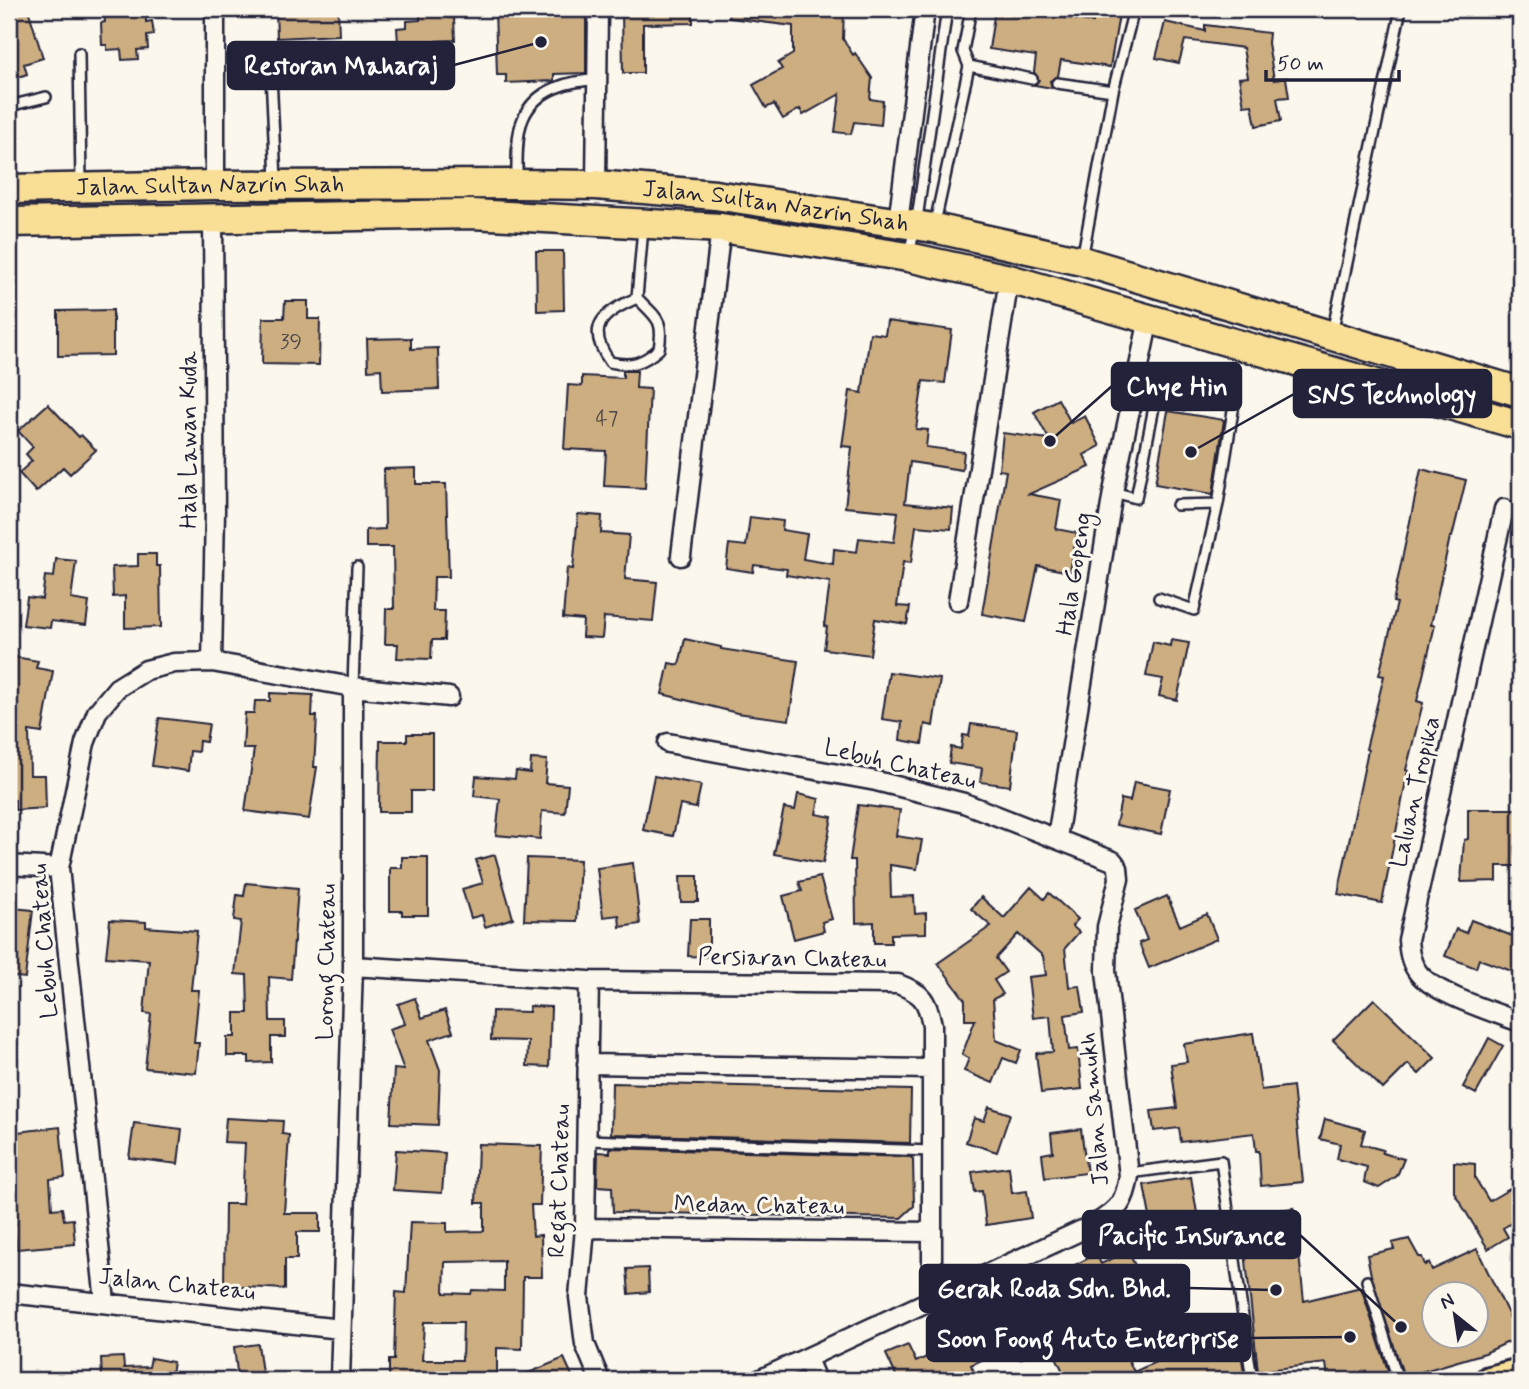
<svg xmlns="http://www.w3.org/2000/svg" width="1529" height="1389" font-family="Mynerve,sans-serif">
<rect width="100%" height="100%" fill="#fbf7ec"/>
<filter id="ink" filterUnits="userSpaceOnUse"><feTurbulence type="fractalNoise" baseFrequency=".0143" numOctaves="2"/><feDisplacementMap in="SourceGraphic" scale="14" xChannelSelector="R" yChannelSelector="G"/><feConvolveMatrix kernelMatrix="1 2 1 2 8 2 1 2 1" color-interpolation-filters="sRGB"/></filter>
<g filter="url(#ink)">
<!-- building -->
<path fill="#cdae81" stroke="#22223b" stroke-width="2" fill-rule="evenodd" d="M9,9H28L43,58L24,64L27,74L9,80Z
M104,9H145L146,22L152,21L154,35L147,36L148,49L137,50L138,59L122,60L121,49L107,50V45H102L101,23L105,22Z
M276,9H338L339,35L277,38Z
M426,9H448L449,18H454L455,40L436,41L437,62L421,63L420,42L398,43L397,28L407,27V21L420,20V14L426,13Z
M495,9L586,11V73L554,74V81L506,83V75H497Z
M622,9H693V23L643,24V73H623Z
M730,9H844L843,39L853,55L855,53L872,78L870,99L883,101L881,125L854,122L851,134L835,132L840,94L803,115L800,109L783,119L774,104L766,108L753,85L782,69L778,63L793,54V26L729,18Z
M995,9H1019V11L1093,22L1095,9H1120L1110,67L1061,60L1058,76L1050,81L1052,88L1035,85L1039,80L1034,72L1036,56L989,49Z
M1165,22L1205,31V25L1269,33L1268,43L1274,80L1286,78L1289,97L1277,98L1281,121L1256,126L1252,105L1244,106L1239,78L1248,77L1243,48L1185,40L1179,63L1156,58Z
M536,251H563L564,310L537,311Z
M285,301H308V319H320L319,365L262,364L263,318H284Z
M113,310V355L58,356V311Z
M887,321L952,330L945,383L923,381L916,429L928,430L926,447L964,452L962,470L910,462L905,503L953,508L951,529L916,526L911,563L903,562L897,606L910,607L907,624L875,619L870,655L824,649L827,627L824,626L830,582L786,575L787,569L754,565L753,572L726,568L729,544L746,546L750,517L783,521L782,530L807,534L803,559L833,564L834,549L857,552L859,538L894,542L898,512L845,507L852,447L842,446L850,391L862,393L870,333L885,335Z
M411,338V349L438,348L439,389L382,391L381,369L368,370L367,339Z
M623,371H637L636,388L650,389L645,488L604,486L606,451L564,449L568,385L582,386V376L623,378Z
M1058,399L1071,423L1085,416L1100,446L1084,455L1090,467L1029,494L1061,500L1056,529L1077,533L1070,572L1038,566L1026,622L982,614L1006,471L999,470L1003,433L1049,439L1034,412Z
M48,404L79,437L81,435L96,450L70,474L63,467L36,492L19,473L32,461L26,454L33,447L18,431Z
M1168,411L1224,420L1213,494L1155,484Z
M416,468V484H446L449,577H434L433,611H445L444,640H432L431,659L397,658L398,644H385L386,609H394L393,547H366V530L385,529L384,469Z
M1421,469L1466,480L1452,537H1450L1431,625H1435L1417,701L1423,703L1406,770L1408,771L1382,903L1338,894L1368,750L1366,749L1384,676L1379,675L1397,603L1393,602Z
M578,514L602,516L601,533L629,535L625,579L657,582L653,621L604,617L602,638L582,637L583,620L563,618L567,568L573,569Z
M138,554H156V566H160L161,627L125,628V596L113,597L112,567L138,566Z
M56,559L76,561L71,599L89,602L86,625L51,621L50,628L23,625L27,597L42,599L45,576L54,577Z
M685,639L721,647V649L798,661L789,720L737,713L662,694L669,663L679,665Z
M1171,640L1189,643L1177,700L1159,696L1163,679L1146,676L1153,642L1170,646Z
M9,656L38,661L36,668L53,671L42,733L29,731L30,775H45L46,808L15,810V800H9V745L11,744L18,705L9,704Z
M889,672L940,679L933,726L925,724L922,744L900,740L902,722L882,719Z
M270,693L313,695L312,716H317L314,767H317L309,819L245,811L254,749H243L245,713H254L255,701H270Z
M159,718L209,724L206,742L199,741L198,752L190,751L188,771L152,766Z
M971,724L1017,730L1010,786L980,782L982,768L949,763L951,747L961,749L963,735L969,736Z
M407,734H432V791H411V812H379L380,741H407Z
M531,759L547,760L545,783L568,785L565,813L542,811L540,839L496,835L500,799L474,796L476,776L515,779L516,771L530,773Z
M654,776L701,785L696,808L680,805L673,836L643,830Z
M1134,782L1170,789L1161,834L1116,825L1121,799L1130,801Z
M798,794L819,799L816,814L832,817L823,863L774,854L784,808L795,810Z
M858,805L900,810L896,836L922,840L917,869L890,865L891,897L914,896L915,914L926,913V933L891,934V943H874V922L856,923L855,860H850Z
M1468,809H1520V866H1497V881L1461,882L1464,840L1468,839Z
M495,855L513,918L485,927L482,915L471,918L462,889L483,883L476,860Z
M402,857H428V915H402V911H390V868H402Z
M527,858L580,860L577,921L524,920Z
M633,863L640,924L620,927L619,915L603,917L597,868Z
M680,876H698V902H681Z
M820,877L832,919L822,922L824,931L794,939L783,896L802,891L799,882Z
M246,883L298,888L291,979L269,977L270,1021H285V1037H271V1062L249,1063V1056H227V1037H235V1013H248L247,975L235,974L241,921L234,920L237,895L244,896Z
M1031,887L1044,899L1049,893L1078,919L1072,926L1079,932L1065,948L1069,987L1080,986L1084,1012L1065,1015L1069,1050L1078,1049L1082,1089L1041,1093L1036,1053L1037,1055V1053L1053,1052L1050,1016L1033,1018L1028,977L1046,975L1043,956L1018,934L996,958L1006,972L994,980L1003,994L993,999L996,1040L1021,1050L1016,1063L1003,1058L993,1083L964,1071L969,1058L962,1055L975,1020H965V1000L938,963L991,926L971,909L981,897L1004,918Z
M1167,896L1180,926L1207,914L1217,939L1149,968L1139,943L1147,940L1135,910Z
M12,908L33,910L25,978L9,976V934Z
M690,919H709V957L688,956Z
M110,920L146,922V927L197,931L191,990H199L194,1043H199L196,1073L145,1068L151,1014L144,1013L149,960L106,957Z
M1471,920L1520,939V974L1479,959L1476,968L1445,956L1456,929L1466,933Z
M415,998L422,1018L445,1010L453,1032L429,1040L440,1070L438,1125L391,1123L394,1069L404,1070L389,1029L405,1024L398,1004Z
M1374,999L1435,1058L1419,1074L1408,1064L1383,1089L1333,1040Z
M529,1006L551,1007L549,1067L527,1066L528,1041L491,1040L492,1011L529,1012Z
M1253,1033L1261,1090L1293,1086L1303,1182L1261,1186L1259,1151H1256L1254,1133L1181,1142L1179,1128L1154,1131L1151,1111L1177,1108L1171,1064L1187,1062L1184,1044Z
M1489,1038L1503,1046L1476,1094L1463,1087Z
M612,1083L911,1090L910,1143L611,1134Z
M989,1107L1010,1114L997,1152L966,1142L974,1118L984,1121Z
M226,1118L283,1121L282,1134L289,1135L284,1213H320V1232H297V1259H285V1289L224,1286L225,1204H242L245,1143L224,1142Z
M1325,1119L1365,1130L1361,1144L1383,1150L1382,1153L1404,1159L1397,1176L1379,1188L1364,1182L1367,1167L1337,1159L1340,1144L1320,1139Z
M134,1123L182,1129L178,1164L129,1158Z
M60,1127L65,1177L50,1179L52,1209L62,1208L64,1220L73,1219L75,1244L17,1249L14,1225H16L9,1162V1133Z
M1081,1129L1087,1173L1045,1178L1042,1154L1053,1152L1051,1133Z
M478,1144L542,1146L540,1205H531L533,1236L541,1235L542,1277H523L522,1349L497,1348V1377L446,1376V1380H389V1360H394L396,1292L406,1293L410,1222L447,1223V1232L484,1231V1203H476ZM504,1261V1291L472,1290L471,1294L444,1293L445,1262ZM424,1322H463L462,1360H422Z
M610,1148L910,1157L913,1159L914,1206L901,1218L613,1212L612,1187L597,1186L598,1152L610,1153Z
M396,1150L445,1153L442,1193L393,1190Z
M1454,1162L1475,1164V1178L1489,1201L1520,1183V1218L1503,1228L1508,1237L1488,1249L1454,1192Z
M1009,1167L1012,1193L1027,1191L1031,1218L986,1225L982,1191L975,1192L972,1172Z
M1191,1177L1198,1219L1152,1227L1144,1185Z
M1294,1208L1304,1301L1361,1287L1390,1377L1377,1380H1328L1326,1363L1258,1371L1241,1215Z
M1409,1239L1419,1257H1422L1425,1265L1429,1263L1432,1270L1477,1249L1519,1337L1485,1353L1404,1377L1371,1275L1367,1255L1394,1249L1392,1243ZM1434,1294H1476V1336H1434Z
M1128,1251L1143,1282L1132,1287L1138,1300L1101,1318L1075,1265L1096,1254L1101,1264Z
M648,1268L649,1292L629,1294L627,1269Z
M1041,1285L1049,1303L1056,1299L1084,1356L1119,1340L1134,1372L1162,1359V1356L1200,1350L1198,1333L1237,1327L1244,1372L1237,1373L1238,1380H1067L1050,1344L1020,1359L1013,1345L971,1365L978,1380H898L886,1354L908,1345L916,1362L980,1332L982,1336L1013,1320L1005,1303Z
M258,1344L263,1380H238L234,1347Z
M123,1357L124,1368L149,1367L151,1358L173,1362L170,1380H102L101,1358Z
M564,1358L574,1380H512Z"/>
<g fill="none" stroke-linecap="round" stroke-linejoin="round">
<!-- service casing -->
<g stroke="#22223b" stroke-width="14">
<path id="service" d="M79,53L81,183
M270,54L276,180
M969,66L963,51L971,9
M1057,83L1113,91
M9,106L46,97
M517,180C517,163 516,134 523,119C535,89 570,80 598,80
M935,223L969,66L1032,79
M909,252L916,226L947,9
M1082,259L1113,91L1134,9
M637,298C657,318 664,320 659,349C643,363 632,367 610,362C585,327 602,313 637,298Z
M637,298L643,228
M1332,333L1401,9
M1113,492L1136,498L1156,397L1134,392
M1177,505L1218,504
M1159,598L1194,610L1218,504L1235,398
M353,687L357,567
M586,1140L932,1151
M1129,1173L1221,1161L1252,1380
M1367,1281L1398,1380"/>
</g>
<!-- minor casing -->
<g stroke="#22223b" stroke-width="23">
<path id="minor" d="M215,9V185
M596,185L598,9
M898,223L925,9
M1504,509L1408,940C1409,951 1410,961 1417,971C1431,993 1494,1012 1520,1022
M681,556L721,228
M958,601L1009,279
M212,662L215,511L213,218
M353,687L449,697
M668,743L876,781L964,803L1113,861L1118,868L1119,879L1107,927L1106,971L1129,1176C1125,1202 1119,1209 1097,1223L759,1380
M1057,838L1113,492L1149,318
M9,865L59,868
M353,966L589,981L898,984C922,993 927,999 932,1025V1299
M589,981L585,1228L579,1297L585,1344L600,1380
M587,1064L932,1069
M585,1228L932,1232
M9,1293L341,1329
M105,1302L59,868L85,743L97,712L117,688L146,670L174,663L212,662L353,687V966L340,1380
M807,1359L816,1380"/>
</g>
<!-- primary casing -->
<g stroke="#22223b" stroke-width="32">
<path id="primary" d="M1489,1380L1520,1372"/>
</g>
<!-- trunk casing -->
<g stroke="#22223b" stroke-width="33">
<g id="trunk">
<path id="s1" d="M9,189L215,185L517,184L596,185L715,195L934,228L1082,261L1520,392"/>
<path d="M9,222L472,214L721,228L908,257L1009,279L1520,425"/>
</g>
</g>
<!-- service -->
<use href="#service" stroke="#fbf7ec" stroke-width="9"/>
<!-- minor -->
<use href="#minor" stroke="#fbf7ec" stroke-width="18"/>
<!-- primary -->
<use href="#primary" stroke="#f9df96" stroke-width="26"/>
<!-- trunk -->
<use href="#trunk" stroke="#f9df96" stroke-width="28"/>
</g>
</g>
<g text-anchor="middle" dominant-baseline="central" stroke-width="6" stroke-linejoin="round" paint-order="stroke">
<!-- number labels -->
<g font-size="21" fill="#4d454c">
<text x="291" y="342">39</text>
<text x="607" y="419">47</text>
</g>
<!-- street labels -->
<g font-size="24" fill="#22223b" stroke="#fbf7ec">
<text stroke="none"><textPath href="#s1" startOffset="201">Jalan Sultan Nazrin Shah</textPath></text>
<text stroke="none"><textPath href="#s1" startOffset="768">Jalan Sultan Nazrin Shah</textPath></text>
<text transform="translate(189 440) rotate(-90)">Hala Lawan Kuda</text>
<text transform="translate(1075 574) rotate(-81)">Hala Gopeng</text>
<text transform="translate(900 765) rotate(13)">Lebuh Chateau</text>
<text transform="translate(1416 792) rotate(-77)">Laluan Tropika</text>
<text transform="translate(45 941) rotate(-94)">Lebuh Chateau</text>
<text transform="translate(792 959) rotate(1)">Persiaran Chateau</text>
<text transform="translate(327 962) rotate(-89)">Lorong Chateau</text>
<text transform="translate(1095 1109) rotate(-95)">Jalan Samukh</text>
<text transform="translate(560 1181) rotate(-88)">Regat Chateau</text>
<text transform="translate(759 1206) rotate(1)">Medan Chateau</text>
<text transform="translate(177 1285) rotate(6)">Jalan Chateau</text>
</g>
</g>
<!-- callouts -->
<path fill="none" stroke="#22223b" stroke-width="2.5" d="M541 42L454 65M1050 441L1112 386M1191 452L1294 394M1401 1327L1300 1235M1276 1290L1189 1288M1350 1337L1250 1338"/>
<g fill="#22223b" stroke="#fbf7ec" stroke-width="2.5">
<circle cx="541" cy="42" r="7"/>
<circle cx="1050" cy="441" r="7"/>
<circle cx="1191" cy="452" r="7"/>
<circle cx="1401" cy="1327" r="7"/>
<circle cx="1276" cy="1290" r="7"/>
<circle cx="1350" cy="1337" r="7"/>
</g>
<g fill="#22223b" stroke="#22223b" stroke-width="2.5">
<rect x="228" y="42" width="226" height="47" rx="7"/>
<rect x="1112" y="363" width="129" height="47" rx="7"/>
<rect x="1294" y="370" width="197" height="47" rx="7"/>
<rect x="1083" y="1211" width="217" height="47" rx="7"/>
<rect x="920" y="1265" width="269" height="47" rx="7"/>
<rect x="927" y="1314" width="323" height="47" rx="7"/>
</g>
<g font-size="26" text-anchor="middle" font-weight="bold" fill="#fff">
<text x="341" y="74">Restoran Maharaj</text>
<text x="1177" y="395">Chye Hin</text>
<text x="1392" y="403">SNS Technology</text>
<text x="1192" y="1244">Pacific Insurance</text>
<text x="1054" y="1297">Gerak Roda Sdn. Bhd.</text>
<text x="1088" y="1347">Soon Foong Auto Enterprise</text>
</g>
<!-- margin -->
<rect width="1529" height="1389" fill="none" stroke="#fbf7ec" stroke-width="35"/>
<rect x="18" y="18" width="1494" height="1354" fill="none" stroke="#22223b" stroke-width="2.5" filter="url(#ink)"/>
<!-- north arrow -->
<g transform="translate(1455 1315) rotate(330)"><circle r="33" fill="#fbf7ec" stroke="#a4a2a5" stroke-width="2"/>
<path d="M0-5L12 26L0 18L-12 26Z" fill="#22223b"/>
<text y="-10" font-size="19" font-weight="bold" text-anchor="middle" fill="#22223b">N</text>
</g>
<!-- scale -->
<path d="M1266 70v10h133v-10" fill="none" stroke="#22223b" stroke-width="3.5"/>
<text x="1277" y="70" font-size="21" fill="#22223b" stroke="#fbf7ec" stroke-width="5" paint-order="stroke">50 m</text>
</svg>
